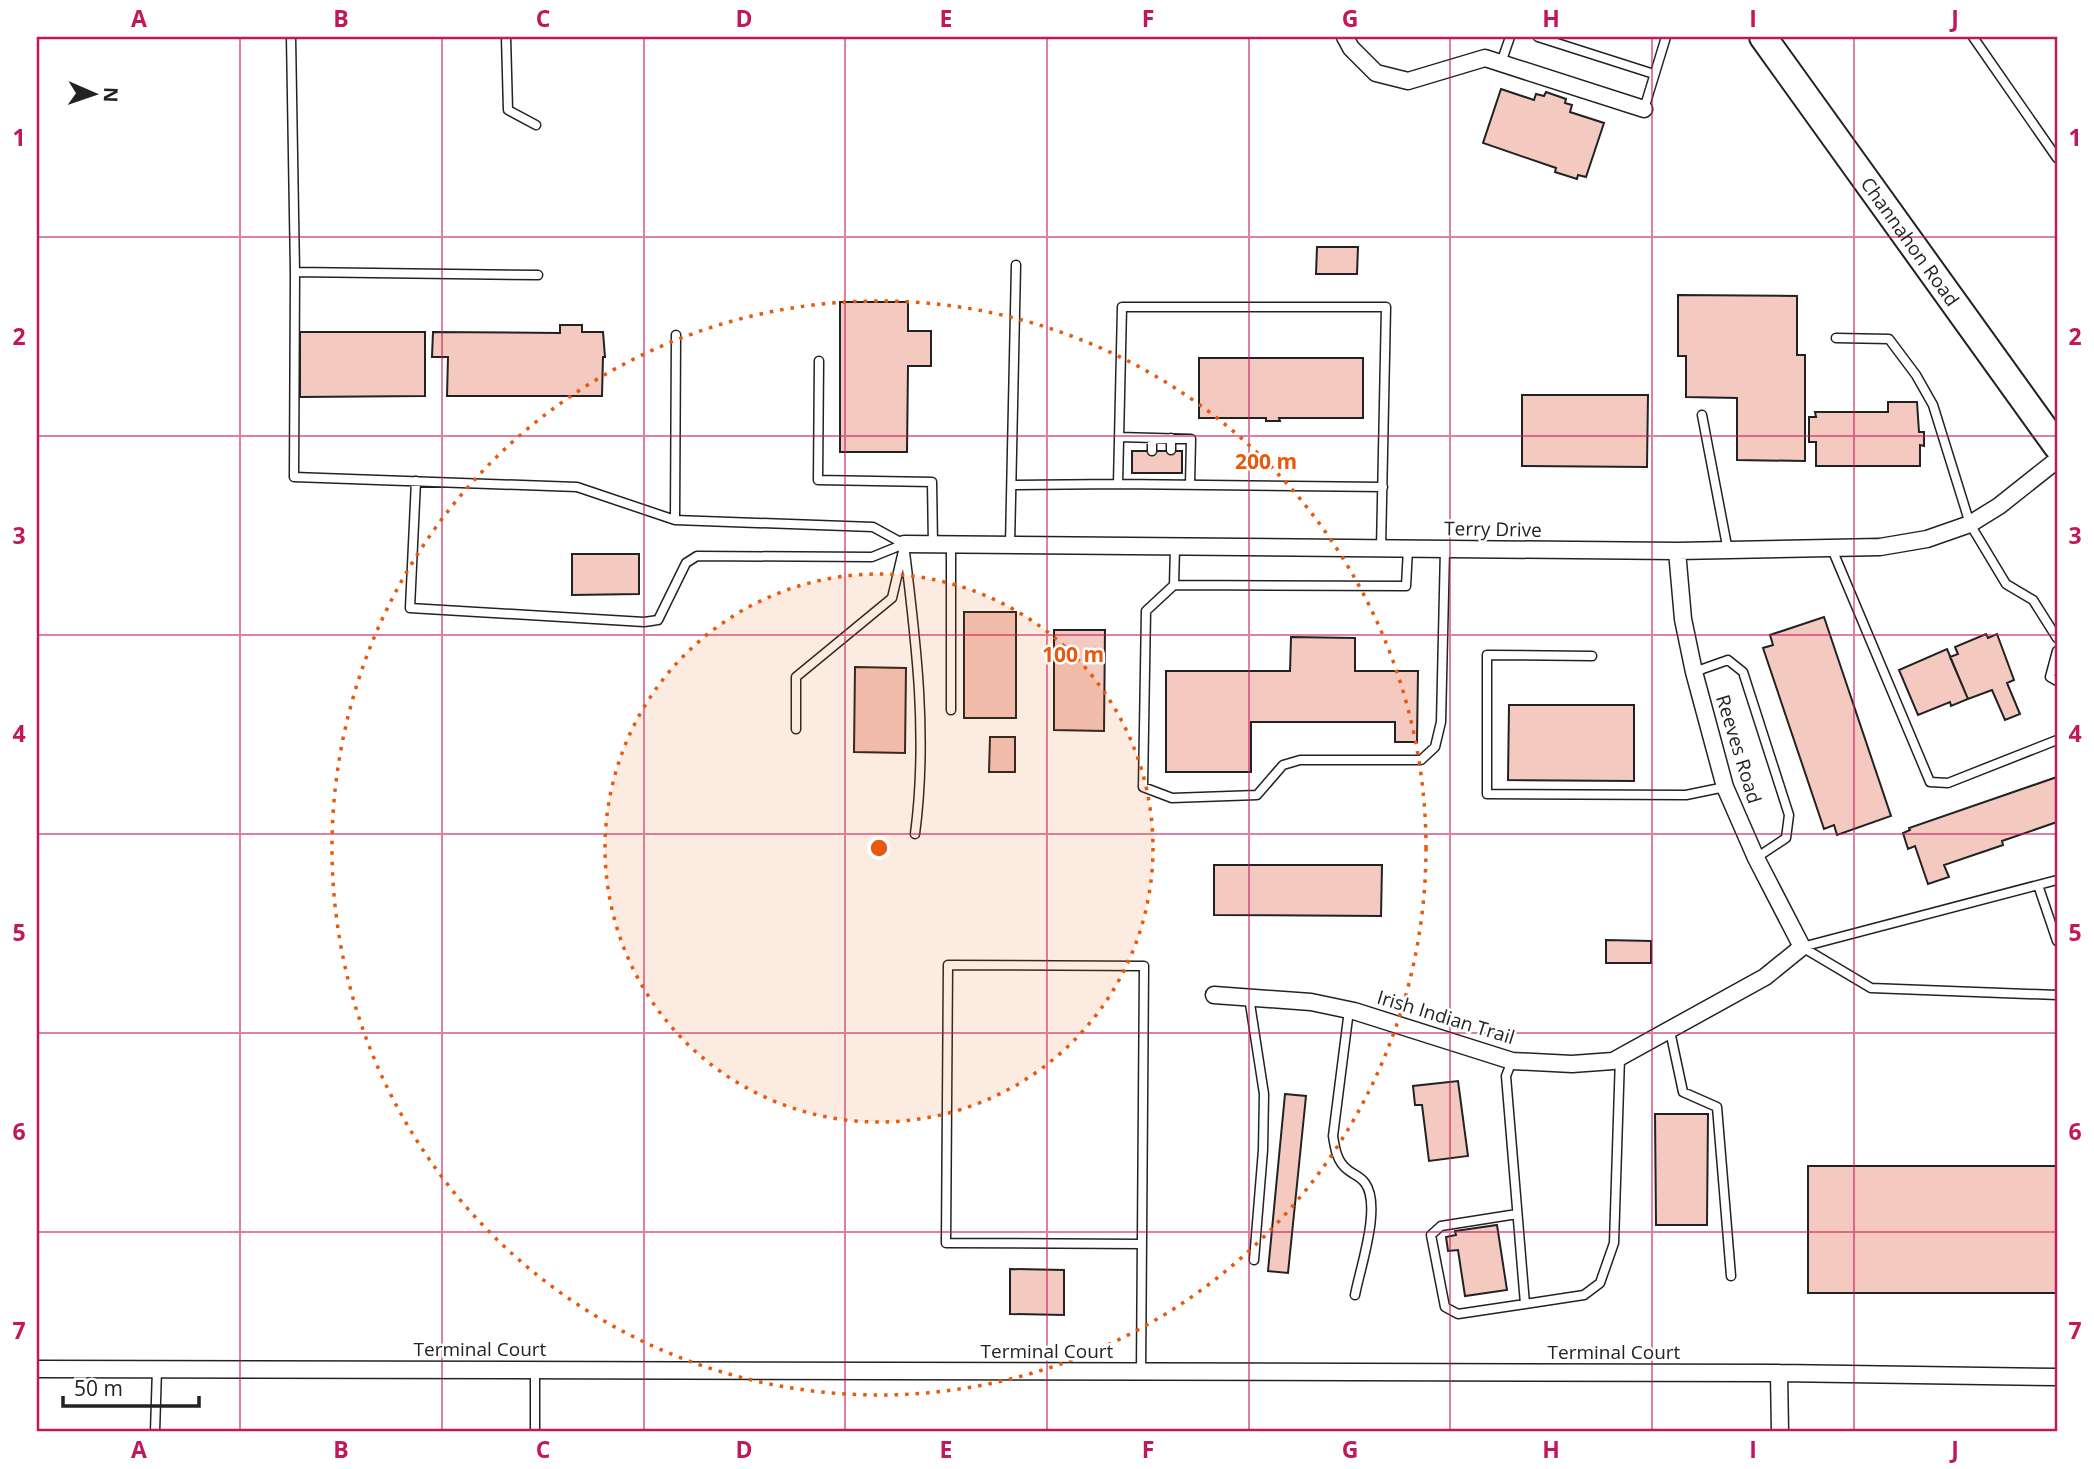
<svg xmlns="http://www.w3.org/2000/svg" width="2094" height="1469" font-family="'Open Sans',sans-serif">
<rect width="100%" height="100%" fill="#fff"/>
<!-- building -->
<path fill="#f3c9c0" stroke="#222" stroke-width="2" d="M1501,89L1534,100L1536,94L1544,96L1546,92L1566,99L1565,103L1572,105L1570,112L1604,123L1586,177L1578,175L1577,179L1555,172L1556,168L1483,143Z
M1317,247H1358L1357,274H1316Z
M1678,295L1797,296V355H1805V461L1737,460V398L1686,397V356H1678Z
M840,302H908V331H931V366H908L907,452H840Z
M560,325H582V332H603L605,357H603L602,396H447L448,357H432L433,332L560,333Z
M300,332H425V396L300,397Z
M1199,358H1363V418H1279L1280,421H1266V418H1199Z
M1522,395H1648L1647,467L1522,466Z
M1888,402H1917L1919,432H1924V446L1920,445V466H1816V442H1809V417H1816L1815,412H1888Z
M1132,451H1182V473H1132Z
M572,554H639V594L572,595Z
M964,612H1016V718H964Z
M1824,617L1891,816L1837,835L1834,825L1824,829L1763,648L1773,645L1770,635Z
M1054,630H1105L1104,731L1054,730Z
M1986,634L1988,638L1997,634L2014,680L2007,683L2020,714L2005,720L1992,690L1968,699L1950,657L1958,654L1955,647Z
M1291,637L1355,638V671H1418L1417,742H1395V722H1251V772H1166V671H1290Z
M1947,649L1968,699L1951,706L1950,702L1918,715L1899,670Z
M855,667L906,668L905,753L854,752Z
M1509,705H1634V781L1508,780Z
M990,737H1015V772H989Z
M2057,777V822L2002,841L2003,845L1944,865L1949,877L1928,884L1915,846L1908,849L1903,833L1910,830L1909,828Z
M1214,865H1382L1381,916L1214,915Z
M1606,940L1651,941V963H1606Z
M1458,1081L1468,1156L1429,1161L1422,1105H1415L1413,1086Z
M1285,1094L1306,1096L1288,1273L1268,1271Z
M1655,1114H1708L1707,1225H1656Z
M1808,1166H2057V1293H1808Z
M1497,1225L1507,1290L1465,1296L1458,1250L1448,1251L1446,1237L1456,1235L1455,1231Z
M1010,1269L1064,1270V1315L1010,1314Z"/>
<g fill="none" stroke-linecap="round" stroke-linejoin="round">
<!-- service casing -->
<g stroke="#222" stroke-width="11">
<path id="service" d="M291,37L295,272
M506,37L508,110L536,125
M1538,37L1654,74
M1973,37L2057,158
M1501,63L1510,37
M1644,109L1666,37
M538,275L295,272L294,477L577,487L675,520
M676,335L675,520L873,527L904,544
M1836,338L1889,339L1916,375L1933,405L1970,524L2006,584L2033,600L2057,638
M819,361L818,480L932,482L933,545
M1702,415L1728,551
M1119,437L1191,439L1190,485
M1171,450V438
M1152,451V438
M416,481L410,608L644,622L658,620L686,563L697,556L872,557L904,544
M1012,485L1118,484
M904,544C916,641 928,736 915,834
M951,545V710
M1010,545L1016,265
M1175,547L1174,585L1406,586L1408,549
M1381,549L1386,307H1122L1118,484L1383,487
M1832,549L1930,782L1948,783L2057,740
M1174,585L1146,611L1143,787L1172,798L1257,795L1283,765L1300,760H1421L1435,747L1441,722L1445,549
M2057,651L2050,677L2057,681
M1592,656L1487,655V794L1686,795L1725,787
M1694,672L1728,660L1743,672L1789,815L1786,838L1756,858
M796,729V677L892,598L903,551
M2038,885L2057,941
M1802,947L1871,988L2057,995
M1802,947L2057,880
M1249,997L1264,1094L1263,1150L1254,1260
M1349,1010L1333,1136C1335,1149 1337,1162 1348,1170C1354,1175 1360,1176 1365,1183C1382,1206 1360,1268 1355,1295
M1670,1031L1683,1092L1717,1107L1731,1276
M1512,1061L1506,1076L1525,1304L1584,1295L1600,1283L1614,1243L1620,1057
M1517,1214L1441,1226L1431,1235L1445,1307L1458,1314L1525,1304
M1141,1373L1144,966L948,965L946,1243L1142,1244
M155,1432L157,1369
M535,1432V1370"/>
</g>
<!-- minor casing -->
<g stroke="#222" stroke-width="19">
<path id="minor" d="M1345,37L1351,48L1376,73L1408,81L1485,58L1644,109
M904,544L1677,551L1880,547L1927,539L1970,524L1999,506L2057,460
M1214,995L1311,1002L1354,1011L1512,1061L1572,1064L1613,1061L1765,977L1802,947L1756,858L1725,787L1694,672L1683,619L1677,551
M37,1369L1779,1373L2057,1377
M1779,1373L1780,1432"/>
</g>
<!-- primary casing -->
<g stroke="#222" stroke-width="30">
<g id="primary">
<path id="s1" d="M1763,37L2057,446"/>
</g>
</g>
<!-- service -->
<use href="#service" stroke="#fff" stroke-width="8"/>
<!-- minor -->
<use href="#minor" stroke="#fff" stroke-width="16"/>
<!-- primary -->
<use href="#primary" stroke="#fff" stroke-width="26"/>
</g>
<!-- grid -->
<path fill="none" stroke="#c2185b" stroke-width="2" stroke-opacity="0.55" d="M240,37V1432M442,37V1432M644,37V1432M845,37V1432M1047,37V1432M1249,37V1432M1450,37V1432M1652,37V1432M1854,37V1432M37,237H2057M37,436H2057M37,635H2057M37,834H2057M37,1033H2057M37,1232H2057"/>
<!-- distance rings -->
<circle cx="879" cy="848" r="274" fill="#e8590c" fill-opacity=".12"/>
<g fill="none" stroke="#e8590c" stroke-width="3.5" stroke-dasharray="3.5 7">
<circle cx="879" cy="848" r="274"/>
<circle cx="879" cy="848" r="547"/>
</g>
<g text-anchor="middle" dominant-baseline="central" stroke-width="5" stroke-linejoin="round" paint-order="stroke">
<!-- street labels -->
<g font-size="19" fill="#222" stroke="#fff">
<text stroke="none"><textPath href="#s1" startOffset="252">Channahon Road</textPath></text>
<text transform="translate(1493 529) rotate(1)">Terry Drive</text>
<text transform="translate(1739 749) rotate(73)">Reeves Road</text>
<text transform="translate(1446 1017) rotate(17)">Irish Indian Trail</text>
<text x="480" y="1349">Terminal Court</text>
<text x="1047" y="1351">Terminal Court</text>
<text x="1614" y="1352">Terminal Court</text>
</g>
</g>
<circle cx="879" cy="848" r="10" fill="#e8590c" stroke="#fff" stroke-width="3.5"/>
<g font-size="21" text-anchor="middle" font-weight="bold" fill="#e8590c" stroke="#fff" stroke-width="5" stroke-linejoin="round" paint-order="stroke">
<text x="1266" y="469">200 m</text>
<text x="1073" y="662">100 m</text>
</g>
<!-- border -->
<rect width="2094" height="1469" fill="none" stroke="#ffffff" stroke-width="77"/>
<!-- north arrow -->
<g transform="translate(94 94) rotate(92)" stroke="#ffffff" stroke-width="5" paint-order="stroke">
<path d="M0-5L12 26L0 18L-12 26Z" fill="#222222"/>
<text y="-10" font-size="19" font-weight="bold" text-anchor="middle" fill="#222222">N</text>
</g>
<!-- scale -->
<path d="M63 1396v10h136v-10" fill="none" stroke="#222222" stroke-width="3.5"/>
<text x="74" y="1396" font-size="21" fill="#222222" stroke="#ffffff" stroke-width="5" paint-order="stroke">50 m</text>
<rect x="38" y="38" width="2018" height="1392" fill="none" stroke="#c2185b" stroke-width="2.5"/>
<g font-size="23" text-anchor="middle" font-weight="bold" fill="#c2185b">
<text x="139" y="27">A</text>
<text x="341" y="27">B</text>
<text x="543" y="27">C</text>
<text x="744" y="27">D</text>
<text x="946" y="27">E</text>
<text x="1148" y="27">F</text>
<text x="1350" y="27">G</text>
<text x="1551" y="27">H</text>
<text x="1753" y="27">I</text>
<text x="1955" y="27">J</text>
<text x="19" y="146">1</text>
<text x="2075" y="146">1</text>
<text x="19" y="345">2</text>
<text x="2075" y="345">2</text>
<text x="19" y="544">3</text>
<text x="2075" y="544">3</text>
<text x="19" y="742">4</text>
<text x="2075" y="742">4</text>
<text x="19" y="941">5</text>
<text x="2075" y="941">5</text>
<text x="19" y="1140">6</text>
<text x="2075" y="1140">6</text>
<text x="19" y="1339">7</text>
<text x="2075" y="1339">7</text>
<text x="139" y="1458">A</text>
<text x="341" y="1458">B</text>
<text x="543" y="1458">C</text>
<text x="744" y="1458">D</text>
<text x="946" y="1458">E</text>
<text x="1148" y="1458">F</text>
<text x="1350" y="1458">G</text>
<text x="1551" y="1458">H</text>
<text x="1753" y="1458">I</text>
<text x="1955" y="1458">J</text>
</g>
</svg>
